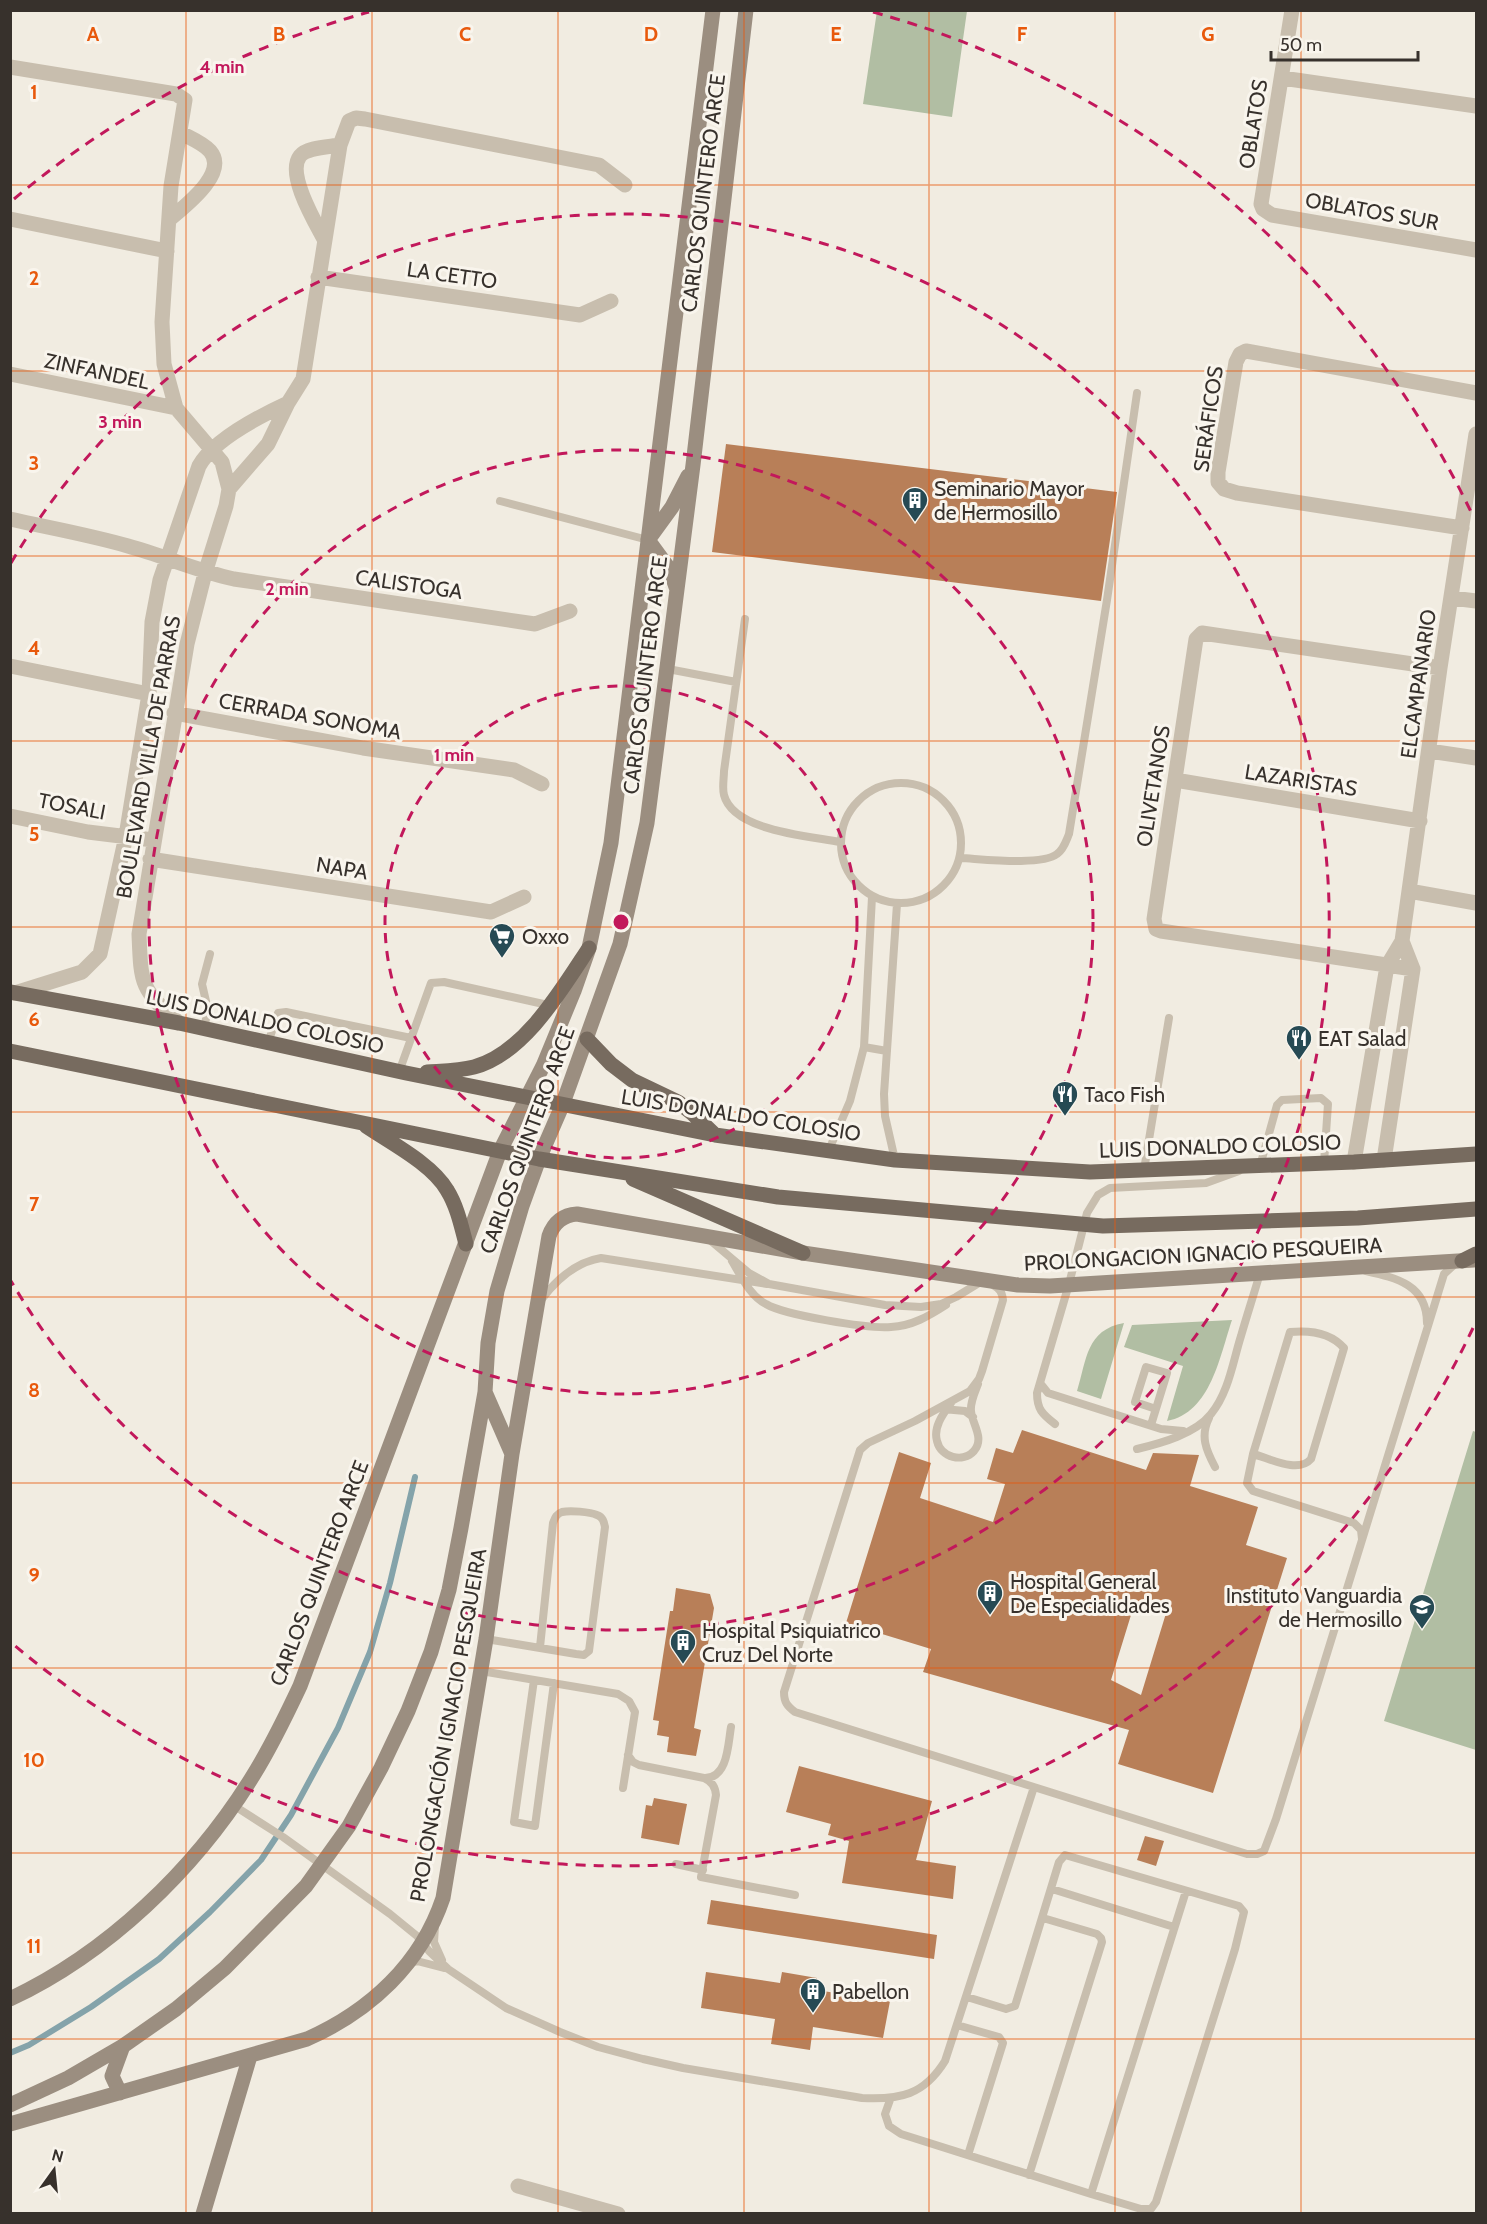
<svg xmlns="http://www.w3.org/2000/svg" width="1487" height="2224" font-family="Cabin,sans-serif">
<rect width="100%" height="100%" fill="#f1ece1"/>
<!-- green -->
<path fill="#b1bea3" d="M877,11H967L952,117L863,104Z
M1232,1320C1220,1355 1211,1413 1167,1421L1183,1366L1124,1347L1132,1325Z
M1124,1323L1101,1399L1077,1391C1087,1359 1086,1330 1124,1323Z
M1473,1431L1476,1432V1750L1384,1721Z"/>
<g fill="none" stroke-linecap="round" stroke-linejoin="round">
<!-- stream -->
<path stroke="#84a3aa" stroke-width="6" d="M10,2053L29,2045L91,2007L159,1959L210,1912L261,1860L291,1815L338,1728L370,1652L390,1583L415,1477"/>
</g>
<!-- building -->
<path fill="#b87f58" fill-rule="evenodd" d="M726,444L1117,492L1101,601L712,552Z
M1022,1430L1146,1470L1153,1453L1199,1455L1190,1486L1258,1507L1246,1545L1287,1558L1213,1793L1118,1764L1129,1730L923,1672L931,1649L846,1623L899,1452L931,1463L920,1498L993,1522L1005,1484L987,1479L996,1448L1013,1453ZM1135,1602L1167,1610L1141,1695L1111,1680Z
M676,1588L710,1594L714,1608L694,1728L701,1730L696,1756L667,1752L669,1737L657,1735L659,1721L653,1720L670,1611H673Z
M799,1766L932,1801L916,1860L956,1866L953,1899L842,1883L849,1841L828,1835L831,1824L786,1812Z
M654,1798L687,1804L679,1845L641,1838L646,1805L652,1806Z
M1145,1836L1164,1841L1156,1866L1137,1860Z
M711,1900L937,1935L934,1959L707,1924Z
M706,1972L780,1983L782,1972L817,1978L816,1990L890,2001L883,2038L813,2027L810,2050L771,2044L775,2019L701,2008Z"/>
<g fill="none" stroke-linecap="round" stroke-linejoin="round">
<!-- lane -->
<path stroke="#c8beae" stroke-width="8" d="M500,501L648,540
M745,619L724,771C724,778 722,788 724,795C733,831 809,836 840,842
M668,669L736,682
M841 843a60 60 0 1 1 120 0a60 60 0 1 1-120 0Z
M961,858C982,859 1042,866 1057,854C1064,849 1066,841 1069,834L1107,600L1137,393
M204,1028L208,1010L202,984L210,954
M268,1043L278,1013L286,1012L411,1038
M864,1047L887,1051
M399,1072L431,983L444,982L548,1005
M828,1152L850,1101L864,1047L872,897
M895,1160L885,1116L884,1094L897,904
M1260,1166L1277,1105L1282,1100L1321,1098L1328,1104L1324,1163
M1144,1170L1169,1018
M711,1241L749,1273L769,1284L885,1305L921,1307L941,1304L956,1297L982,1281
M732,1261C741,1276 750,1296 766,1304C784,1315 869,1329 891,1327C912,1326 929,1316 946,1305
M1366,1271C1397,1278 1427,1285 1427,1323
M993,1285C1000,1289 1002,1292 1003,1300L982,1371L979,1379L970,1391L915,1421L868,1443L860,1450L784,1692C784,1702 787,1706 795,1712L1247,1854H1257L1264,1851L1276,1819L1444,1274L1455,1264
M541,1300C556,1280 576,1262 601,1258L767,1284
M1040,1383L1048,1393L1161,1429L1183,1431
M951,1403C943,1414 933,1427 937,1441C941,1458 963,1463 974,1451C985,1438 972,1424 971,1411C970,1402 975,1392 978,1384
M943,1409L965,1411L973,1417
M1209,1418C1200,1436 1206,1450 1215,1467
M1055,1424C1042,1414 1037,1409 1037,1393L1069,1284L1087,1213L1098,1195L1110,1188L1206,1183L1239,1171
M1151,1425L1167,1373L1146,1367L1135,1402L1156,1409
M1137,1449C1162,1443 1195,1434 1211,1414C1229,1392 1233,1361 1241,1336C1247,1315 1254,1294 1260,1273
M1253,1454C1269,1458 1298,1474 1311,1459L1344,1348C1330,1332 1310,1330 1290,1332L1253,1454L1247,1483L1253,1491L1354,1523L1361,1530L1362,1539
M486,1639L576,1654L584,1655L589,1651L605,1527C604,1522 603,1517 597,1515C590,1512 570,1510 562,1512C556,1514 555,1518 553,1523L540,1647
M481,1671L618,1694L629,1701L635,1712L623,1788
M534,1680L514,1822L535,1826L554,1683
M628,1755L633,1762L639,1765L704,1778C712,1782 715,1786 716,1795L701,1877L795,1895
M705,1778C728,1778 728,1744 731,1727
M233,1805L283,1837L390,1914L417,1936L429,1951L448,1969L506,2008L560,2032L598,2047L643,2059L683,2068L862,2098C900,2100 924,2095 945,2061L1034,1787
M676,1864L703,1870
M1052,1889L1174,1927
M435,1926L434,1942L442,1960
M409,1964L417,1961L444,1968
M957,2025L999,2037L1003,2043L968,2155
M890,2100L885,2114L889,2126L901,2134L1091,2194L1141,2209H1151L1156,2202L1235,1949L1244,1912L1239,1906L1065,1855L1059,1862L1015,2006L1006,2009L967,1997
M1029,2175L1102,1942L1101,1938L1097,1934L1043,1918
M1091,2194L1186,1891"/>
<!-- street -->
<path stroke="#c8beae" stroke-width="15" d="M1292,10L1261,204L1263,209L1272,215L1476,250
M10,67L176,94L185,100L171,186L162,322L164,364L176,408L222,462L229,489L226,506L205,573L187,644L139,934C141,984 140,989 179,1023
M1282,78L1476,106
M10,219L167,251
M170,219C185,206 229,173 210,151C203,143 190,138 181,133
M324,239C315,222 286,174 300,156C307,147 329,147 340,145
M318,277L580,315L611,301
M10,374L176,408
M229,489L268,444L288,403L303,379L340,145L349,121L356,118L365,119L599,165L625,185
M10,519C50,528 90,535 128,546C164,556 198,571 234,579L535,624L570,611
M1462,528L1237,493L1224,489L1218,482V472L1236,362L1240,354L1246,351L1476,393
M1452,598L1476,601
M10,666L149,694
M174,713L363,748L514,770L542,784
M1429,751L1476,758
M1175,780L1420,821
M10,816L88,832L153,840
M150,859L491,912L524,897
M1409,891L1476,903
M1413,969L1161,931L1156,929L1154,919L1196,639L1202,633L1440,668
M15,993L82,972L100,954L126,836L149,694L152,622L160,580L199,466C214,439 260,416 288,403
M1384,1160L1413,969L1402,941
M1354,1162L1387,966L1402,941L1440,668L1476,434
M518,2186L618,2214"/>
<!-- secondary -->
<path stroke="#9b8e80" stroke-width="15" d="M676,587L670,570L648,540L672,507L688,476
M485,1392L512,1454
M10,1999C108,1953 194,1870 251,1779C270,1749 285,1718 300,1686L500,1151L543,1066L574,991L589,948L611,843L713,10
M120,2093L112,2076L123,2046
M10,2105L68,2078L123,2046L176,2009L225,1968L306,1886L349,1826L381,1768L408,1711L431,1652L449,1590L461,1528L485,1392L488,1343L497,1291L522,1206L539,1159L562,1106L620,944L647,823L693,465L746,10
M10,2124L307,2039C370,2011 421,1964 443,1898L486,1639L512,1454L549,1236C554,1222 563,1215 577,1214L803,1253L1018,1285L1050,1286L1474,1260
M203,2214L250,2056"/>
<!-- primary -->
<path stroke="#776b5f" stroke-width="15" d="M10,992L179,1023L406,1073L715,1135L895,1160L1090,1172L1354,1162L1476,1154
M587,1039L611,1064L632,1080L678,1102L692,1113L715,1135
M10,1051L539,1159L778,1197L1103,1226L1358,1218L1476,1209
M427,1072C442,1071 459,1071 474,1067C524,1054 562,989 589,948
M366,1126C391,1143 432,1164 447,1190C457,1206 461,1225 466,1244
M633,1179L803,1253
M1462,1261L1476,1254"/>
</g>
<!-- grid -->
<path fill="none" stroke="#e8590c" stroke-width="1.5" stroke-opacity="0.55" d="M186,10V2214M372,10V2214M558,10V2214M744,10V2214M929,10V2214M1115,10V2214M1301,10V2214M10,185H1476M10,371H1476M10,556H1476M10,741H1476M10,927H1476M10,1112H1476M10,1297H1476M10,1483H1476M10,1668H1476M10,1853H1476M10,2039H1476"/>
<!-- distance rings -->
<g fill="none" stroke="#c2185b" stroke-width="3" stroke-dasharray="10 8">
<circle cx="621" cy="922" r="236"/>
<circle cx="621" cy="922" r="472"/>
<path d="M11 563A708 708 0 1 1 11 1281"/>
<path d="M1473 1328A944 944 0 0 1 14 1645M14 199A944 944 0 0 1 369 12M873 12A944 944 0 0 1 1473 516"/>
</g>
<!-- icons -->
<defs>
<g id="building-pin" transform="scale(1.35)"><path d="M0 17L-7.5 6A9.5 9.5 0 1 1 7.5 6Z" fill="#264a54" stroke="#f9f5ed"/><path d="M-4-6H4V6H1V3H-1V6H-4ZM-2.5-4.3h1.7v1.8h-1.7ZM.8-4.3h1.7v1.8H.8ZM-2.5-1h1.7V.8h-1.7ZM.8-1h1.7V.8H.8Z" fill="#fff"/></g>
<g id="supermarket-pin" transform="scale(1.35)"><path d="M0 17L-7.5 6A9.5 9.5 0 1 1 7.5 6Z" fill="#264a54" stroke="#f9f5ed"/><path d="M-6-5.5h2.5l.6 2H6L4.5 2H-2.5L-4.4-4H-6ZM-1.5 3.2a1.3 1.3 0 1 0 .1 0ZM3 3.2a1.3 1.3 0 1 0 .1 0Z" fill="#fff"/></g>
<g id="restaurant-pin" transform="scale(1.35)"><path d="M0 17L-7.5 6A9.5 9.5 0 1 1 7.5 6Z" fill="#264a54" stroke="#f9f5ed"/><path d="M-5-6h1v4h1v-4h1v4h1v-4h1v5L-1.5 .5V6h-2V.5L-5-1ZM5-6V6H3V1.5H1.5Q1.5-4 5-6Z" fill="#fff"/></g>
<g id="school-pin" transform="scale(1.35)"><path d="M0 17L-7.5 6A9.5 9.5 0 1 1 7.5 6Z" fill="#264a54" stroke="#f9f5ed"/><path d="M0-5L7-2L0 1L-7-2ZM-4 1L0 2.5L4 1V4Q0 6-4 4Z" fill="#fff"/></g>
</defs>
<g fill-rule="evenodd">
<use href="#building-pin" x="915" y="500"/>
<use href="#supermarket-pin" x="502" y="936"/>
<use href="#restaurant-pin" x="1299" y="1038"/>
<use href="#restaurant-pin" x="1065" y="1094"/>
<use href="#building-pin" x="990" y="1593"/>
<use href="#school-pin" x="1422" y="1607"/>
<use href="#building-pin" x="683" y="1642"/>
<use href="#building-pin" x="813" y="1991"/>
</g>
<g text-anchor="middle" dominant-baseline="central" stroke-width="6" stroke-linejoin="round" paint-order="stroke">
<!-- street labels -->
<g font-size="21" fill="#37312c" stroke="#f9f5ed">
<text transform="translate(1253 124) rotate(-81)">OBLATOS</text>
<text transform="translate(703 193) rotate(-83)">CARLOS QUINTERO ARCE</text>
<text transform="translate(1372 211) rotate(10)">OBLATOS SUR</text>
<text transform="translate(452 275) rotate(8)">LA CETTO</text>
<text transform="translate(97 371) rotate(12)">ZINFANDEL</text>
<text transform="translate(1208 419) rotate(-82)">SERÁFICOS</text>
<text transform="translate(409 584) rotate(8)">CALISTOGA</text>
<text transform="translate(645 675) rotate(-83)">CARLOS QUINTERO ARCE</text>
<text transform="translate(1418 684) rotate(-82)">ELCAMPANARIO</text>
<text transform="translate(310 716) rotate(10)">CERRADA SONOMA</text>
<text transform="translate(148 757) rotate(-80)">BOULEVARD VILLA DE PARRAS</text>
<text transform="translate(1301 780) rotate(9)">LAZARISTAS</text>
<text transform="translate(1153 786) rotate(-81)">OLIVETANOS</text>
<text transform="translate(72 806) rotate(11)">TOSALI</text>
<text transform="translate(342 868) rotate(9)">NAPA</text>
<text transform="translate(265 1021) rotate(12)">LUIS DONALDO COLOSIO</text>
<text transform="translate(741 1115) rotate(9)">LUIS DONALDO COLOSIO</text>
<text transform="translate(527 1140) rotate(-70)">CARLOS QUINTERO ARCE</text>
<text transform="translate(1220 1146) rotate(-2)">LUIS DONALDO COLOSIO</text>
<text transform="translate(1203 1254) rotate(-3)">PROLONGACION IGNACIO PESQUEIRA</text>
<text transform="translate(319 1573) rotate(-69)">CARLOS QUINTERO ARCE</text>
<text transform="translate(448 1725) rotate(-80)">PROLONGACIÓN IGNACIO PESQUEIRA</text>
</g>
<!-- poi labels -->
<g font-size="21" fill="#37312c" stroke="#f9f5ed" text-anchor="start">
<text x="934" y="488">Seminario Mayor<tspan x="934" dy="24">de Hermosillo</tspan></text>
<text x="522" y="936">Oxxo</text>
<text x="1318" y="1038">EAT Salad</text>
<text x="1084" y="1094">Taco Fish</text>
<text x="1010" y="1581">Hospital General<tspan x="1010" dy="24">De Especialidades</tspan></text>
<text x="1402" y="1595" text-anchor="end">Instituto Vanguardia<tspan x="1402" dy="24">de Hermosillo</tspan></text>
<text x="702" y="1630">Hospital Psiquiatrico<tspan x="702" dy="24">Cruz Del Norte</tspan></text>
<text x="832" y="1991">Pabellon</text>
</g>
</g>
<g font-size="20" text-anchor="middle" font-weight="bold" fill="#e8590c" stroke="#f9f5ed" stroke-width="6" stroke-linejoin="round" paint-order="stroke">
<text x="93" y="41">A</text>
<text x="279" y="41">B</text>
<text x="465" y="41">C</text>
<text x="651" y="41">D</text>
<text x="836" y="41">E</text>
<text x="1022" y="41">F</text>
<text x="1208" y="41">G</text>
<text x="34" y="99">1</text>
<text x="34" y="285">2</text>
<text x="34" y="470">3</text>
<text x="34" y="655">4</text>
<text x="34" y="841">5</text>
<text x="34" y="1026">6</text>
<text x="34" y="1211">7</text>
<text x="34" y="1397">8</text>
<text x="34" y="1582">9</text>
<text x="34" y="1767">10</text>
<text x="34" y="1953">11</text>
</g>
<circle cx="621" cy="922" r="9" fill="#c2185b" stroke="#f9f5ed" stroke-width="3"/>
<g font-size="18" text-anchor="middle" font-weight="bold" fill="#c2185b" stroke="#f9f5ed" stroke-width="6" stroke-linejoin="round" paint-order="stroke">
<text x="222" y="73">4 min</text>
<text x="120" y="428">3 min</text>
<text x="287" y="595">2 min</text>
<text x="454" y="761">1 min</text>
</g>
<!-- border -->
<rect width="1487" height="2224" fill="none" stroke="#37312c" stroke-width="24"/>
<!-- north arrow -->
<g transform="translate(54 2170) rotate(15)" stroke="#f9f5ed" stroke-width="4.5" paint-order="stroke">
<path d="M0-4.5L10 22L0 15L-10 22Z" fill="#37312c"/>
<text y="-9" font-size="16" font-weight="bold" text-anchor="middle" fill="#37312c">N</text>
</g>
<!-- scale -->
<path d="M1271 51v9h147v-9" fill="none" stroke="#37312c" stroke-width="3"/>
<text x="1280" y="51" font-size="18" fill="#37312c" stroke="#f9f5ed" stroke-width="4.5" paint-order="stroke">50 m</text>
</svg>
